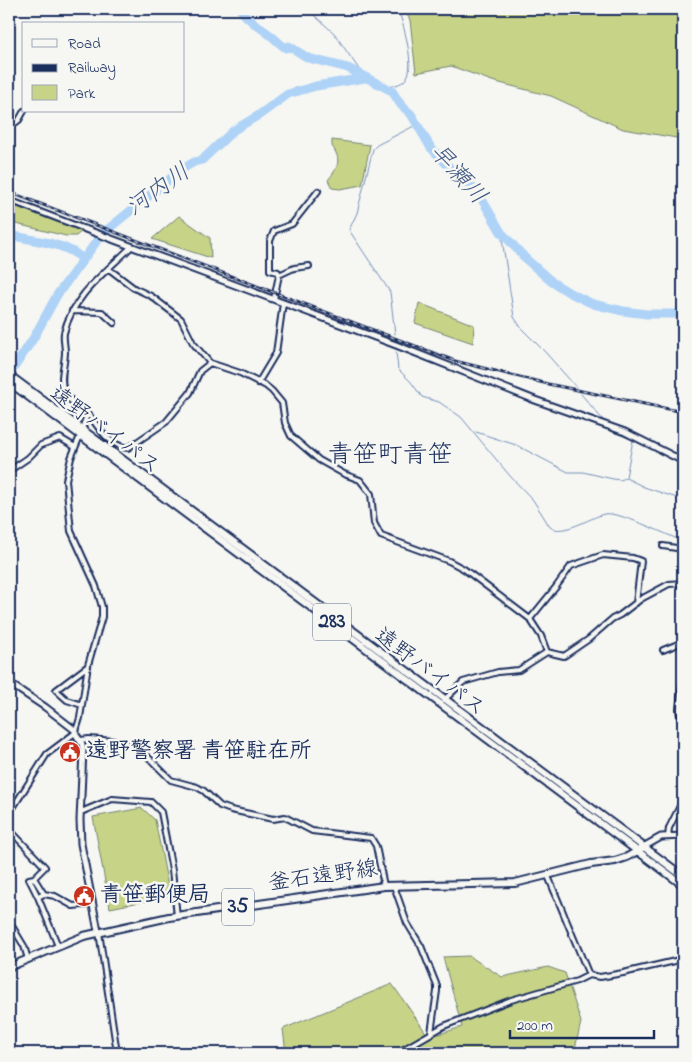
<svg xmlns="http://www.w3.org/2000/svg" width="692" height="1062" font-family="'Indie Flower','Klee One',sans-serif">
<rect width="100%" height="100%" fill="#f6f6f2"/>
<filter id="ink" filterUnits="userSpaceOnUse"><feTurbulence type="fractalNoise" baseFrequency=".02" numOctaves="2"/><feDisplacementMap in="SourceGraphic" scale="10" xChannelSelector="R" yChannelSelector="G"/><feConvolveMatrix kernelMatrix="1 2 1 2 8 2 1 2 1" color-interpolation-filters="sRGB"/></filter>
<g filter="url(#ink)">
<!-- green -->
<path fill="#c7d487" stroke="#718272" d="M404,9H683V139L623,129L551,96L492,81L451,66L416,73L410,20Z
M332,140L370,145L362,185L340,189L332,188L328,180C338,168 342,160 332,146Z
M14,206L82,231L76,236H66L12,223Z
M179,216L210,238L211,258L152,239Z
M419,303L474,325L473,343L415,323Z
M142,808L155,820L170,896L110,908L93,817Z
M469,956L502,977L548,967L565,973L581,1022L574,1053H286L283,1029L392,984L429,1037L462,1027L443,957Z"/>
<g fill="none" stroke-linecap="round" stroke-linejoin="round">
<!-- stream -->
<path stroke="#7391ba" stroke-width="1" d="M307,9L334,33L365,78
M385,87C394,86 405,84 408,75C414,61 403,23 398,9
M501,232L514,317L522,329L545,352L576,387
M395,334L390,292L349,230L357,213L373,149L377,145L416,125
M396,352L398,369L411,382L422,397L439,402L461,417L510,476L533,500L550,527C563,536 589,518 604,514C618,511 665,534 680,540L683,535
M581,394L603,420
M611,431L633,440L626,477
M476,432L516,445L568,472H583L613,479L620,480L626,478L644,487L683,500"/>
<!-- river -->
<path stroke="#aed3f7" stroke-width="9" d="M240,9C248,21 259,26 270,35C276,39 280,45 286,48L289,46L308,58L348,68L392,91L401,105L411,114L431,148L458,176L477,191L501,232L527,260L552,282L570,293L593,304L623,311L647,314H683
M9,235C30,240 68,243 82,259
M9,375L33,339L57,295L102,234L181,170L194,162L202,160L234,130L259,115L288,94L316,86L365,78"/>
<!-- minor casing -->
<g stroke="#1b2f5e" stroke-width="8">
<path id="minor" d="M9,124H14L19,120L24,111
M9,200L85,229
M131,247C105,273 73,295 64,333C63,339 65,346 65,352C65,364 59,379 64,390C67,400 80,408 87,415L90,416C101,431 109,445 128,448L166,422L190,393L200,371L210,363
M109,269L134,288L151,296L181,319L193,343L210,363L240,373L266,386L272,391L282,403L285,423L291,436L319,460L344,474L360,480L371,494L374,523L381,536L449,561L464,569L530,619L541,636L547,652
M279,275L294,268L309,266
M274,299L279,275L278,272L270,270V241L274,231L292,224L318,191
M72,311L102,312L114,323
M258,383L276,353L283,303
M82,429L87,415
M9,471L28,458L41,445L60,438L75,447
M663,546L683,549
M530,619L556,587L571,566L603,555L633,558L641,561L636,603
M663,650L683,642
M683,683L682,684L679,709L683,733
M444,700L463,682L498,672L519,670L547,652L564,656L589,639L612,619L620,615L641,599L669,584L683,583
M82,705L67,700L56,690L88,666
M76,731L80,718L88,665L102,617V607L96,586L71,531L66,480L71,458L80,436
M80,740L89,739L115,741L140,749L171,780L197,787L204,791L220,806L231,810L273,819L285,817L312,831L371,838L376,846L384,886
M81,812L112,799L151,802L161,812L172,870L177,916
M9,814L47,754L75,733
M9,829L45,867L34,878L44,894L55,896L73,906L93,904
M668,837L669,828L683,800
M548,876L589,975
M34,878L29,879L38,897
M394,886L407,923L421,946L437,986V991L431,1033
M44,894L38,897L58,946
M9,921L24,946L28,959
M99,932L117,1053
M397,1053L444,1026L511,1000L577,981L589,975L600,977L623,973L675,961L683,958"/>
</g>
<!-- tertiary casing -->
<g stroke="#1b2f5e" stroke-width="9">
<path id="tertiary" d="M85,229L396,345L535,400L625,432L683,461
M9,683L45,707L76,731L75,733L82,744L83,750L80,820L81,844L98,931
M645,846L661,837L683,836"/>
</g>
<!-- primary casing -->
<g stroke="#1b2f5e" stroke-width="10">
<path id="primary" d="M9,967L84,936L169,917L384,886L515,883L591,864L615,861L627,857L641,849"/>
</g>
<!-- trunk casing -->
<g stroke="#1b2f5e" stroke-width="10">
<path id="trunk" d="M9,375L683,876
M9,382L683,885"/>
</g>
<!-- minor -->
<use href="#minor" stroke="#f6f6f2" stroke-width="4"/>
<!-- tertiary -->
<use href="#tertiary" stroke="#f6f6f2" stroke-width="5"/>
<!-- primary -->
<use href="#primary" stroke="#f6f6f2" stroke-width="6"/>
<!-- trunk -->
<use href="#trunk" stroke="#f6f6f2" stroke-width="6"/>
<!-- rail casing -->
<g stroke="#1b2f5e" stroke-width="3">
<path id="rail" d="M9,192L455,361L548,384L683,412"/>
</g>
<!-- rail -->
<use href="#rail" stroke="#f6f6f2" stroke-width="1" stroke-dasharray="4" stroke-linecap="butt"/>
</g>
</g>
<!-- icons -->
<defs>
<g id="civic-disc" transform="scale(1.125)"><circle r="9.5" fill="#c8321e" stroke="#f6f6f2"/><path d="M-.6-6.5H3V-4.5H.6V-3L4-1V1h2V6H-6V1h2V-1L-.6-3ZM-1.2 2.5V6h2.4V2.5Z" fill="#fff"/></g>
</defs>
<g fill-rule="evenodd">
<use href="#civic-disc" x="70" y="752"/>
<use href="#civic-disc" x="84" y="896"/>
</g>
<g text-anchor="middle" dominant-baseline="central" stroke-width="5" stroke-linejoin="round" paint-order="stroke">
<!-- shield labels -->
<g fill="#f6f6f2" stroke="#5d6b8a" stroke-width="1">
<rect x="313" y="603.5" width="38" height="37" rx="4"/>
<rect x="222" y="888.5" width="32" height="37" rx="4"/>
</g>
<g font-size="21" font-weight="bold" fill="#1b2f5e">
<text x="332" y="622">283</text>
<text x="238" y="907">35</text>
</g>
<!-- street labels -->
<g font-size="22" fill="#1b2f5e" stroke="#f6f6f2">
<text transform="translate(104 431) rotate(37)">遠野バイパス</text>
<text transform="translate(429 673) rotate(37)">遠野バイパス</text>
<text transform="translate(323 877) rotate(-8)">釜石遠野線</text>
</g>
<!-- poi labels -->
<g font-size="22" font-weight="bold" fill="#1b2f5e" stroke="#f6f6f2" text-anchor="start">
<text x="86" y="752">遠野警察署 青笹駐在所</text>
<text x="100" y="896">青笹郵便局</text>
</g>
<!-- water labels -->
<g font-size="24" font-style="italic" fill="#405884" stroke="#f6f6f2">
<text transform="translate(457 175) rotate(48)">早瀬川</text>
<text transform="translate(159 191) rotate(-36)">河内川</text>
</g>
<!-- quarter labels -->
<g font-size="25" fill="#1b2f5e" stroke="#f6f6f2">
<text x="390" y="456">青笹町青笹</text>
</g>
</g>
<!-- margin -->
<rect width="692" height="1062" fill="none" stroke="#f6f6f2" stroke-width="30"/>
<rect x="15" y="15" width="662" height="1032" fill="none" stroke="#1b2f5e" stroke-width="2" filter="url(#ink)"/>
<!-- legend -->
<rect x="22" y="22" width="162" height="90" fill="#f6f6f2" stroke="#9ea6b7"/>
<rect x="32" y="39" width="25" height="8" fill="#f6f6f2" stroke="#9ea6b7"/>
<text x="68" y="48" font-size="15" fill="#1b2f5e">Road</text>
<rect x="32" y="64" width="25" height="8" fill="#1b2f5e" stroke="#9ea6b7"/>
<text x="68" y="72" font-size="15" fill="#1b2f5e">Railway</text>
<rect x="32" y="85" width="25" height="15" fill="#c7d487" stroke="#9ea6b7"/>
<text x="68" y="98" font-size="15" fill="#1b2f5e">Park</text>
<!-- scale -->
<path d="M510 1030v8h144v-8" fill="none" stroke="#1b2f5e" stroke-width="2.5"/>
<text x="517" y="1030" font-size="15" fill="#1b2f5e" stroke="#f6f6f2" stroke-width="4" paint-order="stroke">200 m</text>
</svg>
